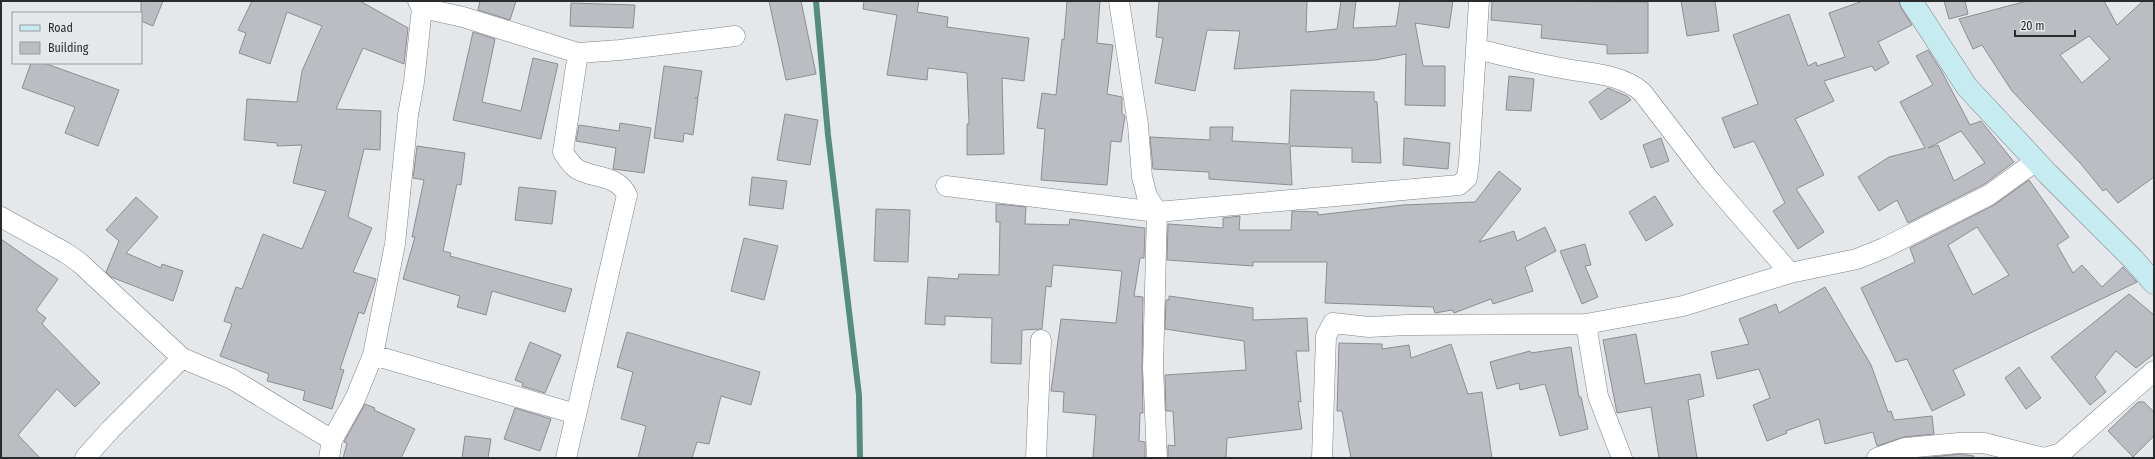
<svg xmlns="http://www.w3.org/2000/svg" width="2155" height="459" font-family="'Fira Sans Condensed',sans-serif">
<rect width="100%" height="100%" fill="#e4e8eb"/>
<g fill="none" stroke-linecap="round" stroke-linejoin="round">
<!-- stream -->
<path stroke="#548c81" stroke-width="6" d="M816,1L828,135L859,395L860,458"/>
</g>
<!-- building -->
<path fill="#bbbdc2" stroke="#8c8e92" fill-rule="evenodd" d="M141,1H163L153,26L141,21Z
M252,1H360L408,28L404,64L363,48L336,109L381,111L380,150L364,149L348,217L372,228L353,272L376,279L364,314L359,312L340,369L344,370L332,409L303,400L305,391L267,381L269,374L220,356L232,324L224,321L236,287L242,289L263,234L302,249L326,191L293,183L302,145L277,146V143L244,140L247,99L297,102L302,71L322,26L287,12L270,64L239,53L246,33L238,30Z
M480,1H516L510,20L478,10Z
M769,1H801L816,74L786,80Z
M864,1H919L917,12L948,17L947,27L1029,38L1024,81L1002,78L1004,154L967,155V124H969L967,73L928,68L927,80L887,75L897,15L863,9Z
M1067,1H1100L1097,43L1113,45L1107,94L1122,97V113L1125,116L1121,142L1111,141L1107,185L1041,180L1045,129L1037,128L1042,93L1056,95L1062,39L1064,40Z
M1159,1H1304L1307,2L1306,32L1337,29L1341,1H1356L1353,28L1396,26L1400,1H1453L1449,28L1415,23L1423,66H1445V106L1405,105L1406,54L1376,60L1234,69L1240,31L1207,30L1195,91L1155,83L1163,38L1156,37Z
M1492,1L1648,2V53L1607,54V45L1541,38L1542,25L1491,20Z
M1681,1H1715L1719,31L1687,36Z
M1863,1H1899L1901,8L1912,25L1878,42L1889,63L1875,71L1872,66L1824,81L1834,101L1795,119L1824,175L1796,189L1824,232L1798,249L1773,211L1785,203L1754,141L1734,148L1722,118L1758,104L1733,35L1789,14L1808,66L1816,62L1817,66L1845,57L1829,13Z
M1944,1H1965L1968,14L1949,19Z
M2027,1H2104L2117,25L2143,1H2154V177L2118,203L2106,189L2103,191L2081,164L2012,91L1982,45L1973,49L1959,19ZM2089,36L2110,59L2082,83L2060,55Z
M571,3L635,5L633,28L570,26Z
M473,32L495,39L482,102L521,111L533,58L558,64L541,139L453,120Z
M1928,50L1942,72L1970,125L1981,121L2014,162L1983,185L1908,223L1897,200L1879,211L1858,177L1889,157L1925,148L1900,102L1933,85L1916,56ZM1961,131L1985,163L1954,181L1938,145L1928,148Z
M31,63H44L119,90L98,146L65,133L75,107L22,88Z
M664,66L702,71L698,97L695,98H698L693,135L684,133L683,142L654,138Z
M1509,76L1534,79L1531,111L1506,110Z
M1608,88L1627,96L1631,100L1601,120L1589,102Z
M1291,90L1374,92V101L1377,102L1381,163L1352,162V148L1290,146L1292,185L1209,179V172L1153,169L1150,137L1210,140V127H1233L1232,141L1289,144Z
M785,114L818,120L810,165L777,160Z
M620,123L651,128L644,173L613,169L616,148L576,141L579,125L619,131Z
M1404,138L1450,143L1448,169L1403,165Z
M1661,138L1669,161L1651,168L1643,145Z
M417,146L465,153L461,185L457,184L443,251L451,253L450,256L572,289L565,312L492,291L486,315L457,307L460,296L403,279L415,237H412L424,180L413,178Z
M1499,171L1521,189L1479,242L1514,231L1517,241L1545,227L1556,251L1525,267L1533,291L1493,304L1491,299L1454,313L1452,310L1435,313L1433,307L1325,303L1327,262H1253V266L1167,260L1168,224L1223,228V218L1240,216L1239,230H1291L1292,211L1318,212V215L1403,205L1475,202Z
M752,177L787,181L783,209L749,205Z
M2029,180L2069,237L2057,245L2073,273L2082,265L2102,287L2123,267L2137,282L1953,370L1965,395L1932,411L1907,359L1896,362L1861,288L1915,262L1910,248L1994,205ZM1977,227L2009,275L1973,295L1948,245Z
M519,187L556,191L552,224L515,220Z
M1655,196L1673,225L1646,241L1629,212Z
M136,197L158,217L126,253L161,268L162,264L183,271L173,301L111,277L106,272L119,241L106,230Z
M996,204L1026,207L1025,224L1069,225L1070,219L1145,228L1144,258H1140L1134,296L1143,297L1142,368L1143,413H1140L1139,441L1145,442V458H1093L1096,415L1063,412L1064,392L1051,391L1061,319L1116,323L1122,271L1053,265L1051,287L1046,286L1042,329L1022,330L1021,364L991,363L992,318L945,316V325L925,324L928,277L958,279L959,274L999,275L1000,222H996Z
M876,209L910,210L908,262L874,261Z
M744,238L778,246L764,300L731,291Z
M1,239L58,279L36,310L46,318L42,324L100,383L75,407L57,389L18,435L40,458H1Z
M1585,244L1591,265L1585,266L1598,297L1582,304L1560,251Z
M1825,287L1871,365L1888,412L1891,411L1894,420L1932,416L1934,434L1904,437L1877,446L1873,432L1825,444L1819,419L1786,431L1787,433L1767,441L1753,405L1770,398L1759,369L1717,379L1711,352L1749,344L1739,319L1776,304L1779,313Z
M2129,294L2154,315V354L2136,368L2116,351L2095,377L2106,392L2090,405L2051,357Z
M1169,296L1253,308V320L1307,318L1309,351H1296L1301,402L1298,401L1302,429L1227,438L1226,458H1168V445L1175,446L1173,411H1166L1165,375L1246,370L1244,341L1165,329L1166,300H1169Z
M627,332L760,372L751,405L721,396L709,444L697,442L692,458H638L646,426L621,419L633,372L617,367Z
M1636,334L1645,384L1700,374L1704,396L1688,400L1697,458H1659L1651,407L1617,413L1603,340Z
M530,342L561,355L545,393L522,386L523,383L515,380Z
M1339,343L1382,344V349L1409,345L1411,358L1451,344L1468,394L1482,392L1492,458H1351L1342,411H1337Z
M1571,347L1579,397H1581L1588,429L1560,436L1545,384L1520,390L1519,383L1497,389L1490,362L1530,351L1531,353Z
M2019,367L2041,398L2026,409L2005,378Z
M2138,402H2144L2154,412V436L2133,457L2108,431Z
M365,404L375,408L374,410L415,429L401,458H343L347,443L344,442L345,440Z
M515,408L551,419L540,451L504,439Z
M465,436L491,439L488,458H462Z
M1960,454L1974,456L1973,458H1922Z"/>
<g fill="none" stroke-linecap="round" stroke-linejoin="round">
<!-- street casing -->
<g stroke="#7f8386" stroke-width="21">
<path id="street" d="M1119,1L1138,125L1142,177L1147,196L1157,212L1153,368L1157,458
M422,8L463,17L578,53L620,50L735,36
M1477,49C1505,56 1533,63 1561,68C1589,74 1620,73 1642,92L1708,178L1790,273
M946,186L1157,212L1459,185L1467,178L1469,162L1479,1
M1,217L66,253L80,263L182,358L232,379L332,440
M1586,324L1598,396L1622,458
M373,355L576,414
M85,458L110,430L182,358
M329,458L332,440L355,399L373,355L395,244L408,115L414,82L422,8L418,1
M566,458L627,195C617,174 594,179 577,169C571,165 567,158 563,152L578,53
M1036,458L1041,340
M1322,458L1326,336L1333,323L1369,327L1407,325L1586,324L1683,306L1790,273L1857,259L1884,248L1989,195L2036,161
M1877,458L1905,448L1959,443H1984L2044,458L2061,453L2154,371"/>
</g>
<!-- secondary casing -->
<g stroke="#7f8386" stroke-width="23">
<path id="secondary" d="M1911,1L1967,87L2048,174L2133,259L2154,283"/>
</g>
<!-- street -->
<use href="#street" stroke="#fff" stroke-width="20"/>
<!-- secondary -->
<use href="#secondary" stroke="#c6ebf0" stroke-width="22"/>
</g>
<!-- border -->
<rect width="2155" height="459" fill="none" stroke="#2a2b2c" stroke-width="4"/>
<!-- legend -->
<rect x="12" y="12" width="130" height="52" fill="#e4e8eb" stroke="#9a9c9f"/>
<rect x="20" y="25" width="20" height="6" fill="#c6ebf0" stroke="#9a9c9f"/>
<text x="48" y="32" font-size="12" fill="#2a2b2c">Road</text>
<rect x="20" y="42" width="20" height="12" fill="#bbbdc2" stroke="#9a9c9f"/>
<text x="48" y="52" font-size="12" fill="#2a2b2c">Building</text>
<!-- scale -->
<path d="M2015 30v6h60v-6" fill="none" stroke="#2a2b2c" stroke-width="2"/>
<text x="2021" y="30" font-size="12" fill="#2a2b2c" stroke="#e4e8eb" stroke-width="3" paint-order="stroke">20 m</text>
</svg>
